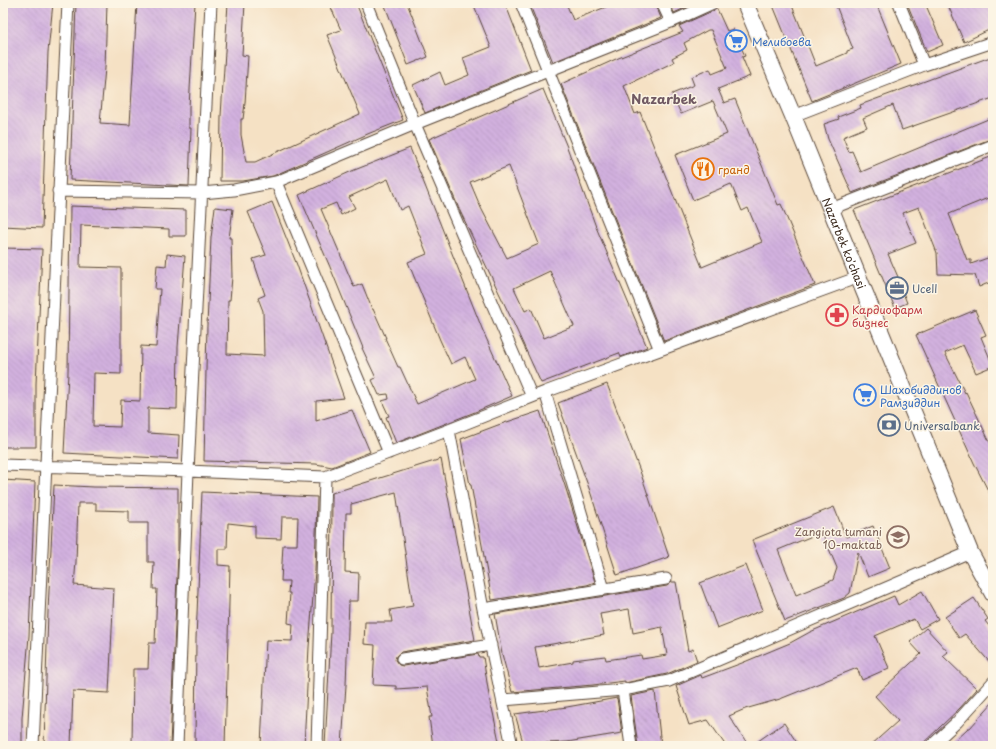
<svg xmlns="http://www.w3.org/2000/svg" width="996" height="749" font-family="'Playpen Sans',sans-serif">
<defs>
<pattern id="building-back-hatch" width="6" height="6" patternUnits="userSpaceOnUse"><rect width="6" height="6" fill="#d2b1df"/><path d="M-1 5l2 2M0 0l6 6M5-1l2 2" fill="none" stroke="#b598bf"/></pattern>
</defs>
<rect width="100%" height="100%" fill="#fcf5e5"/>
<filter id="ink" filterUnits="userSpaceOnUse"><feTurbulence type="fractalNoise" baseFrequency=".025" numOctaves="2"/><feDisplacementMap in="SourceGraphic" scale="8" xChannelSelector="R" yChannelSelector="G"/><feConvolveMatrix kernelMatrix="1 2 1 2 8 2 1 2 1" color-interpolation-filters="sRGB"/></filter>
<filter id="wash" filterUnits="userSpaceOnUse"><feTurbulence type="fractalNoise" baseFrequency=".012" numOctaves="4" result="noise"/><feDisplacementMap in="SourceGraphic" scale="16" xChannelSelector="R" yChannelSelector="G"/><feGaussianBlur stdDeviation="0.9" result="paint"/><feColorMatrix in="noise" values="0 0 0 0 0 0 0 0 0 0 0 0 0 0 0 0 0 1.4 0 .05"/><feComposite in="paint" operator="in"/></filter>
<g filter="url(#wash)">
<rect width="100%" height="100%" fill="#f5e1c4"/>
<g id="blocks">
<!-- building -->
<path fill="url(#building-back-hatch)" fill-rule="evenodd" d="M3,3H53L48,52L42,228L3,226Z
M76,3H107L105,68L100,123L130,125L137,3H195L189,107V128H191L189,186L70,180Z
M228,3H245L242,55L248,56L245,103L243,119H241V135L246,162H255L360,114L327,35L341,30L329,3H356L403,120L370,133L273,176L243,181H220L221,116Z
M384,3H407L428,57L408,65Z
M473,3H505L531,70L425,113L413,85L440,72L445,85L469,75L463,58L491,47Z
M529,3H566L573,20L616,3H655L661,18L553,62Z
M670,3H696L674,13Z
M772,3H791L816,66L847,53V51L853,49L835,3H876L901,64L812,101Z
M907,3H925L943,45L927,52Z
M947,3H991L993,8V28L964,42Z
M717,9L727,31L733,29L745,56L742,57L750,76L718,89L724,103L735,99L778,205L781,204L815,285L664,341L561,84L616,59L683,32L679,26ZM708,30H711L727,68L712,74L710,69L691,77L694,85L672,94L681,114L713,101L727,134L675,155L693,200L731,184L742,211L748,208L762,242L702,267L640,112L635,114L624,86L674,62L672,58L687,50L684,43Z
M993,56V98L902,130L893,105L863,118L867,127L843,137L849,152L852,151L861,172L993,117V138L852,193L828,139L824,124L839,119L838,117L861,108L860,105Z
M543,89L567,147L596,227L647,347L621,357L619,353L541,383L512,320L460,211L429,139ZM509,166L539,244L507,258L481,208L470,182ZM550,271L574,326L544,338L531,308L525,311L514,288Z
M410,148L483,331L512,396L475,412L396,443L386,417L389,416L382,401L389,399L388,394L379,395L372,380L376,378L362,348H363L330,267L299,195L352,171ZM388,179L400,210L408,206L427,254L408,262L440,340L451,364L465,357L475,379L417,404L400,367H398L385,338H386L373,309H372L362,284L354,287L321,209L336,203L341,215L355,208L349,197Z
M993,156V196L949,214L967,260H971V264L993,256V281L979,287L975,275L938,274L937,253L919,207L903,213L916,243L888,254L898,277H897L907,303L895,308L854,210Z
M272,202L297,265L344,398L316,401V421L352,410L370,452L332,467L316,464L204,461L207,325L211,238L215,207L233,209L229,238H231L232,277L230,300H228L227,354L264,356L263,311L258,298L265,295L253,259L266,255L248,212Z
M70,206L186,210V236H169V229L81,225L80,267L121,268V374L94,373L93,426L120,427L121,400L140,401L141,346L156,347L160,289H155L157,265L166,266L167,254L185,256L178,347L177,409L148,408V433L179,435L178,459L64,453L68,373Z
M3,248L42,249L36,384V447H3Z
M975,310L986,335L981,337L993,366L976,373L963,345L945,353L965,393L966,392L993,449V500L974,463L916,335Z
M607,384L640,471L669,557L617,575L590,491L558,403Z
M540,411L566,489L595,582L587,585L492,600L471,485H470L461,439L498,425Z
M441,459L475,640L401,652L396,656L395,660L399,665L403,666L478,654L479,657H483L491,708H492L500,746H433L429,717H432L427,687L396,689V686L373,685L375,645L364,644L365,622H392L390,610L413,606L396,492L351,504V513H346L345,572L359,573L358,601H349L346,685L342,746H325L331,632L332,493Z
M3,480L35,482L29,636L22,718V746H3Z
M54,485L93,487L178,488V554L170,746H132L133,669H148L149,643H155L157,589H153L154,562H148V523H129V511L96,510V503H78L76,562L74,585L114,588L109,693L73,691L71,746H44L48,611Z
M202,492L317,497L315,571L309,647L304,746H261L266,640L292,641L293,624L288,623L290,593H288L289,581H281L283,545H297L298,517H282L281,539L255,538V526L228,523L227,549H218V565L230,566L225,746H195L196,639Z
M834,507L846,537L873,526L890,568L868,577L858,552L850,593L844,598L785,621L752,540ZM822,532L837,568L833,580L796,595L778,550Z
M746,565L763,610L717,628L700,583Z
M672,582H676L688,651L693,649L697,661L667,674L625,683V681L593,685L512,692L502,654L495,614L667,586ZM629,609L633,633L662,627L667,655L642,659L641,655L606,660L605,656L573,660V662L539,668L535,647L604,635L600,614Z
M922,591L938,619L920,629L914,619L875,636L889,668L862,680L857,668L780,699L745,709L729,716L749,746H726L708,720L689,725L676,686L701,675L702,678L742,663L790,643L810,632L894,596L898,605Z
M974,598L988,619L985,621L993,631V666L965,634L959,638L945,617Z
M926,628L948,652L943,656L977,689L960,708L920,746H870L898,721L875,696L921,654L910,642Z
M655,691L661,746H638L631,696Z
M617,698L622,733L567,742L546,743V746H524L515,714L567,707Z
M993,702V746H949L968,728H970Z
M784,723L799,746H751Z"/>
</g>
</g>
<g filter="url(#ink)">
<use href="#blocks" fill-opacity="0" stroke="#574537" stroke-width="1"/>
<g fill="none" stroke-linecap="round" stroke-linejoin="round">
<!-- street casing -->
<g stroke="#574537" stroke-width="13">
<path id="street" d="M366,3L415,124L532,397
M521,3L660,350
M662,3L671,22
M899,3L924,65
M793,116L924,65L993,42
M276,182L389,453
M58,191L202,193L234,190L276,182L415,124L671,22L713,3
M831,209L993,145
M545,392L604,589
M449,430L483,609L512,746
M3,465L188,471L325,477L449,430L545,392L859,277
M483,609L666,579
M402,659L491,645
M623,690L631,746
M503,700L623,690L669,681L970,552
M33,746C45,498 55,251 68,3
M177,746L188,471L211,3
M317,746L325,477
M931,746L957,722L993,682"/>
</g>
<!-- secondary casing -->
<g stroke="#574537" stroke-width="18">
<g id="secondary">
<path id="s1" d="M745,3L793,116L970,552L993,594"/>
</g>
</g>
<!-- street -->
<use href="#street" stroke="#fff" stroke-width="11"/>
<!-- secondary -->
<use href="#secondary" stroke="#fff" stroke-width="16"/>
</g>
</g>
<!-- icons -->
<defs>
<g id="supermarket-ring" transform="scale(1.15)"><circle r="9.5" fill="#fcf5e5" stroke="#3f7fe0" stroke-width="1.5"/><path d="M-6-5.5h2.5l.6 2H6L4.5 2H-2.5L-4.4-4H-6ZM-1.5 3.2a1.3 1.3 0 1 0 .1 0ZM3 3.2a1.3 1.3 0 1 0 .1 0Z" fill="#3f7fe0"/></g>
<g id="restaurant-ring" transform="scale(1.15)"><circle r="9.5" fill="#fcf5e5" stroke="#e8710a" stroke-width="1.5"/><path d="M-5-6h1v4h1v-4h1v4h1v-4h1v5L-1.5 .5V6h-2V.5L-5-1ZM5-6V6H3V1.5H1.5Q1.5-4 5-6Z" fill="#e8710a"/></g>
<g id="office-ring" transform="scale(1.15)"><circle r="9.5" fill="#fcf5e5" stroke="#5c6f8a" stroke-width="1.5"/><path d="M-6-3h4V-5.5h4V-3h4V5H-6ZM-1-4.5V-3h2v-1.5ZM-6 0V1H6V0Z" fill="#5c6f8a"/></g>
<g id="pharmacy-ring" transform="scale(1.15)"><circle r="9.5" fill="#fcf5e5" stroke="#e0444e" stroke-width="1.5"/><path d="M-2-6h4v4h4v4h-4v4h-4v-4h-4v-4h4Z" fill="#e0444e"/></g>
<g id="bank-ring" transform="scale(1.15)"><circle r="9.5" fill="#fcf5e5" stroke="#5c6f8a" stroke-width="1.5"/><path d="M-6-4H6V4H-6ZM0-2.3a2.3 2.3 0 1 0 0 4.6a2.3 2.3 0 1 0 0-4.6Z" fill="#5c6f8a"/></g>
<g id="school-ring" transform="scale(1.15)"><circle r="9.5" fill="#fcf5e5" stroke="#8d6e63" stroke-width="1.5"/><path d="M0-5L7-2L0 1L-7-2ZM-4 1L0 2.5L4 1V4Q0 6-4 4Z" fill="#8d6e63"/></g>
</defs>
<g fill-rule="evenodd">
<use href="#supermarket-ring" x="736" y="41"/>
<use href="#restaurant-ring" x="703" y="169"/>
<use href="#office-ring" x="897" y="288"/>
<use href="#pharmacy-ring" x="837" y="315"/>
<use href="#supermarket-ring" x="865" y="395"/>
<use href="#bank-ring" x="889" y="425"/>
<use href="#school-ring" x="898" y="537"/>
</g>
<g text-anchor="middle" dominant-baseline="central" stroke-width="3" stroke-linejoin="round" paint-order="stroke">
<!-- shop labels -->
<g font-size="11" fill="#366cbe" stroke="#fcf5e5" text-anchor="start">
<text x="752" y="41">Мелибоева</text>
<text x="880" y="389">Шахобиддинов<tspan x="880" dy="13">Рамзиддин</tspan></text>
</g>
<!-- food labels -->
<g font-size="11" fill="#c56008" stroke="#fcf5e5" text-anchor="start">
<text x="718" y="169">гранд</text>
</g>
<!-- street labels -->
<g font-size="11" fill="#3b2a1e" stroke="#fcf5e5">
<text stroke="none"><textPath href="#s1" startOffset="260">Nazarbek ko'chasi</textPath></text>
</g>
<!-- service labels -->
<g font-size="11" fill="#4e5e75" stroke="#fcf5e5" text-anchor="start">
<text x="912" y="288">Ucell</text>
<text x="904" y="425">Universalbank</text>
</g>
<!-- health labels -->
<g font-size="11" fill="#be3a42" stroke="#fcf5e5" text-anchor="start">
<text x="852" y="309">Кардиофарм<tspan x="852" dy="13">бизнес</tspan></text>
</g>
<!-- education labels -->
<g font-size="11" fill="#785e54" stroke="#fcf5e5" text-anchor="end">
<text x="882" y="531">Zangiota tumani<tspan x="882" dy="13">10-maktab</tspan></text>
</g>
<!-- quarter labels -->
<g font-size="13" font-weight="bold" fill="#705962" stroke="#fcf5e5">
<text x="664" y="98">Nazarbek</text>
</g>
</g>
<!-- margin -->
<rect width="996" height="749" fill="none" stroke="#fcf5e5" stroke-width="16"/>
</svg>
